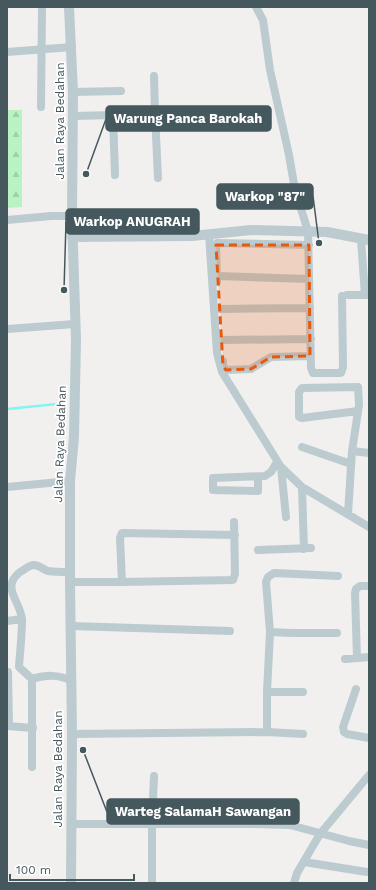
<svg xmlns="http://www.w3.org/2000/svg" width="376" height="890" font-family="'Work Sans',sans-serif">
<defs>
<pattern id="forest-firs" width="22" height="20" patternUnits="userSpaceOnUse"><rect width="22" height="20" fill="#b9f3c2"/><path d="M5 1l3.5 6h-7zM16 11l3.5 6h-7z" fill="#a0d2a9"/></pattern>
</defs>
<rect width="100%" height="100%" fill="#f2efef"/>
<!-- forest -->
<path fill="url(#forest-firs)" d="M7,110H22V207L7,208Z"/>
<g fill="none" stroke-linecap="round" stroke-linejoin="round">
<!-- stream -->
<path stroke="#82f5f3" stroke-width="2.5" d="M7,409L57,404"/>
<!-- minor -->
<path stroke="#bbcbcf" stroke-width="8" d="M256,7L263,20L270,70L289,155L295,190L308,231L311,368L313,373H341L343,367L342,296
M7,52L72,47
M154,76L155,114
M73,92L121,91
M41,107L42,7
M113,115L115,175
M73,116L155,114L158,178
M7,220L51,216H72
M209,235L217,353L222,372L281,467L302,487L369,527
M361,239L365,295
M217,276L309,279
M217,282L216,245L217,243L309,245
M347,295H369
M219,309L310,308
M7,329L75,324
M220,340L311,339
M223,361V366L226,370L251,369L271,357L310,356
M302,447L351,464
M352,451L369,453
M281,467L286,517
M258,477V491L213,490V478L265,476L271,472L277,462
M7,487L70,481
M302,487L304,549
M348,514L352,451L359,405L358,387L302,388L299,392V417L302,418L358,411
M258,550L311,548
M70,572C63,572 55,572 48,571C43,570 40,565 34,565C29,565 24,570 20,572C0,588 21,601 22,620C22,635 20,651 19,667L32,679C46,675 58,674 72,681
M70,582H122L233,580L235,574L234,522
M122,582L120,538L122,533L235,535
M7,621L22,619
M71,626L230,631
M270,632L266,582L268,577L274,573L338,576
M357,658L355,593L356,589L360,586H369
M345,659L369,657
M8,672L9,726
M32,679V767
M356,689L343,727L344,732L347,734L369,738
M267,692H303
M7,726L33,728
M267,732L303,734
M72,734L267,732V692L270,632L292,633H337
M71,824H253L290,825L349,841L369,845
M304,862L367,872
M152,880V825L154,776
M294,883L297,873L320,834L369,775"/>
<!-- tertiary -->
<path stroke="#bbcbcf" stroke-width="10" d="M69,7L73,92L72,216L76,340L74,437L70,481V582L72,734L71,883
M72,237L192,236L251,230L327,232L369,240"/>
</g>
<!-- marked area -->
<path fill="#e8590c" fill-opacity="0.2" stroke="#e8590c" stroke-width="3" stroke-dasharray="8 5" stroke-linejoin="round" d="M216,245H309L310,356L271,357L251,369L226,370L223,366Z"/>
<g text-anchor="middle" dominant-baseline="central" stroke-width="3.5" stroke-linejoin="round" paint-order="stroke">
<!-- street labels -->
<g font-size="12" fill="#45585e" stroke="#fff">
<text transform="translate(60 121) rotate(-90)">Jalan Raya Bedahan</text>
<text transform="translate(60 444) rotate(-88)">Jalan Raya Bedahan</text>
<text transform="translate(58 769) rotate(-90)">Jalan Raya Bedahan</text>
</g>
</g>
<!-- callouts -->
<path fill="none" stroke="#45585e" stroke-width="1.5" d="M86 174L106 119M319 243L313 196M64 290L66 222M83 750L107 812"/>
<g fill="#45585e" stroke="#fff" stroke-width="1.5">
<circle cx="86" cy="174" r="4"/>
<circle cx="319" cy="243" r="4"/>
<circle cx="64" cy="290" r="4"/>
<circle cx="83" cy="750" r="4"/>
</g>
<g fill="#45585e" stroke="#45585e" stroke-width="1.5">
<rect x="106" y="106" width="165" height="25" rx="4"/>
<rect x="217" y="184" width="96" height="25" rx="4"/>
<rect x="66" y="209" width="133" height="25" rx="4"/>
<rect x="107" y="799" width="192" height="25" rx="4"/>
</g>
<g font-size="13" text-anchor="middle" font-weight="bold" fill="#fff">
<text x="188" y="123">Warung Panca Barokah</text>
<text x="265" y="201">Warkop "87"</text>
<text x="132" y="226">Warkop ANUGRAH</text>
<text x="203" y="816">Warteg SalamaH Sawangan</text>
</g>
<!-- border -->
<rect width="376" height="890" fill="none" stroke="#45585e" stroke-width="16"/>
<!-- scale -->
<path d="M10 874v6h124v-6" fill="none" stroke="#45585e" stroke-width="2"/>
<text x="16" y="874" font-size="12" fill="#45585e" stroke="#ffffff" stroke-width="3" paint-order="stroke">100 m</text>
</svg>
